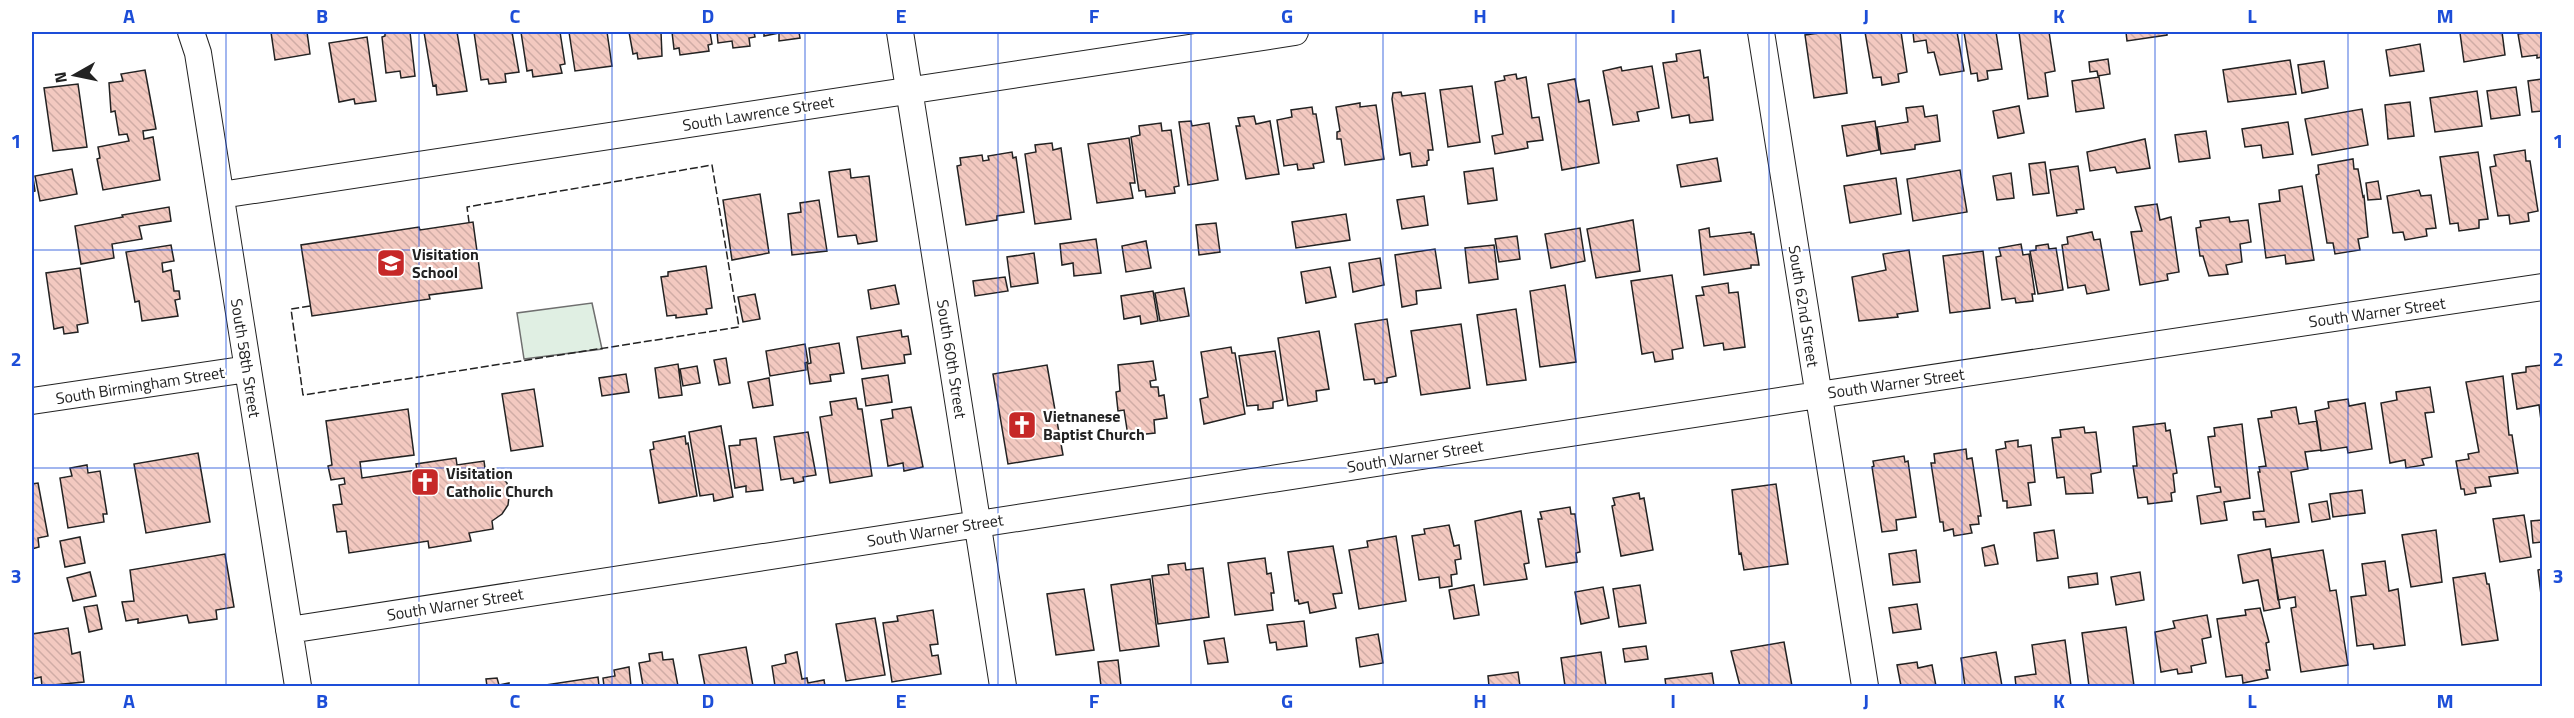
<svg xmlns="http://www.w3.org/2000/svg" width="2574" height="718" font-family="'Titillium Web',sans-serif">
<defs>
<pattern id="building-back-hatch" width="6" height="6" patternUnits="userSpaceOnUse" patternTransform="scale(1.5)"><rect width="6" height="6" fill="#f3c9c0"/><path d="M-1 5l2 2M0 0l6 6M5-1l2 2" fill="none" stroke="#d0aca5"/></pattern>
</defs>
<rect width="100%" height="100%" fill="#fff"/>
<!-- green -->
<path fill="#e0efe3" stroke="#6f6f6f" stroke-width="1.5" d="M592,303L602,349L524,359L517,313Z"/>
<!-- building -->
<path fill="url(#building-back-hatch)" stroke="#222" stroke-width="1.5" d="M271,32H307L310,54L275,60Z
M385,32H410L415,76L401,78L400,71L386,73L382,37L385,36Z
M424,32H457L467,91L437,95L436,85L433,86Z
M474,32H512L519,72L505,74L506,82L489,84L488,79L481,80Z
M521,32H560L565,64L560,65L562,73L533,77L532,70L527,71Z
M569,32H607L612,66L575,71Z
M629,32H661L662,56L638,59L637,53L633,54Z
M672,32H710L712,44L708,45L709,51L680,55L679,48L674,49Z
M717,32H754L755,37L749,38L750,46L733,48L732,41L718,43Z
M764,32H799L800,38L779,41V33L764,36Z
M1826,32H1840L1847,93L1814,98L1805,35Z
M1865,32H1901L1907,72L1898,74L1899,82L1882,85L1881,77L1873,78Z
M1913,32H1957L1964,71L1940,75L1934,52L1928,53L1926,40L1914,42Z
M1964,32H1996L2002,69L1987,71L1988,79L1978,81L1977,73L1971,74Z
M2019,32H2049L2055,71L2045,73L2048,96L2028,99Z
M2126,32H2167V35L2127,41Z
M2470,32H2502L2505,55L2464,62L2460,33Z
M2534,32H2542V57L2537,58V55L2522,57L2518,34Z
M367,37L376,101L355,104L354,99L339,102L329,43Z
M2420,44L2424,71L2390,76L2386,50Z
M1700,50L1704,78L1708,77L1713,120L1690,123L1689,115L1672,118L1663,63L1677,61L1676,54Z
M2108,59L2110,74L2098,76L2097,71L2090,72L2089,62Z
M2290,60L2296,94L2228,102L2223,70Z
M2324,61L2328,88L2302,93L2298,65Z
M1652,66L1659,108L1637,112L1639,121L1613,125L1603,71L1621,67L1622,71Z
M145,70L156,129L143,131L144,139L153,137L160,180L103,190L97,159L100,158L98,147L129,141L127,134L119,135L115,111L111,112L109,83L123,81L121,74Z
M1516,74L1517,79L1526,77L1532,118L1539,117L1543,140L1527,142L1528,148L1495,154L1492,136L1503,134L1495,82L1505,80L1504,76Z
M2099,77L2104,108L2076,112L2072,81Z
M1575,79L1579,102L1589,100L1599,163L1562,170L1548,84Z
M2542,79V111L2532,112L2528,81Z
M78,84L87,147L53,151L44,88Z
M1472,86L1480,142L1448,147L1440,90Z
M2516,87L2520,115L2491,119L2487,91Z
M2477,91L2482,126L2435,132L2430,98Z
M1401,92L1402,96L1425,93L1433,150H1428L1429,160L1427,161V165L1412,167L1410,153L1400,155L1392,99L1393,93Z
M2410,102L2414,136L2388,139L2385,105Z
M1360,103V107L1376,105L1384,159L1345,165L1341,139H1337V132L1340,131L1336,107Z
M1923,106L1925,117L1937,115L1940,141L1915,145V149L1881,154L1877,127L1908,122L1906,108Z
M2019,106L2024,133L1998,138L1993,111Z
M1312,107L1313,114H1316L1324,162L1313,164L1314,168L1298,170L1297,164L1284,166L1277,120L1292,117L1291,110Z
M2362,109L2368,145L2312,155L2305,119Z
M1254,116L1256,124L1270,121L1279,174L1246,179L1236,126H1240L1238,118Z
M1191,121L1192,126L1209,123L1218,180L1188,185L1179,122Z
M1875,121L1879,150L1847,156L1842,126Z
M2288,122L2293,154L2263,158L2261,145L2245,147L2242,129Z
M1161,123L1162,131L1171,130L1179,186L1174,187L1175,193L1146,197L1145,190L1139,191L1131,137L1140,135L1139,126Z
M2206,131L2210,158L2179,162L2175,135Z
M1129,138L1135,183H1130L1133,198L1097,203L1088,144Z
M2145,139L2150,168L2117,173L2115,167L2090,171L2087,152Z
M1052,143L1053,150L1061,148L1071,219L1035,224L1025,154L1036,152L1035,145Z
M2525,150L2526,161H2530L2538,211L2528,213L2529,221L2510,224L2509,215L2498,216L2490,167L2496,166L2494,155Z
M1012,152L1013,158L1016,157L1024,212L997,216V220L966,225L957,166L961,165L960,158L982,155L983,161L989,160L988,156Z
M2478,152L2488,219L2479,220V228L2459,231L2458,223L2450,224L2440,157Z
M1717,158L1721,181L1681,187L1677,165Z
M2353,159L2354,169H2358L2363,197L2364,196L2368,237L2358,239L2360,250L2335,254L2333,243H2327L2316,175L2319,174L2318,165Z
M2045,162L2049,193L2033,195L2029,164Z
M2078,166L2084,209L2076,210L2077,213L2057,216L2050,170Z
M1493,168L1497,200L1468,204L1464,172Z
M72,169L77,194L40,201L35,176Z
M850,169L851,178L869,176L877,241L858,244L856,235L838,237L829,172Z
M32,170L35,191L32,192Z
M1960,170L1967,212L1913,221L1907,179Z
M2011,173L2014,198L1997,200L1993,176Z
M1896,178L1901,214L1850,223L1844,186Z
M2378,181L2381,199L2368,200L2366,183Z
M2302,186L2314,260L2286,264L2285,255L2266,258L2259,204L2280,201L2279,190Z
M2419,190L2421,196L2431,195L2436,228L2426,229L2427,236L2405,240L2403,232L2393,233L2387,196Z
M760,194L769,253L732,260L723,200Z
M1424,196L1428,225L1402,229L1397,200Z
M819,200L827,251L792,255L788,214L801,212L800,203Z
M2157,204L2160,220L2171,217L2179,272L2167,274L2168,280L2140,285L2131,232L2142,231L2135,207Z
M169,207L171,221L139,226L142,239L112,244L114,258L81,264L75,226L123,217L122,215Z
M1346,214L1350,240L1296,248L1292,222Z
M2229,217L2230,222L2248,220L2251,242L2240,244L2242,262L2226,265L2228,274L2209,276L2203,256H2200L2196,228L2201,227L2200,221Z
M1633,220L1640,271L1596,278L1587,229Z
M473,222L482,288L429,295L430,299L312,316L301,245L419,227L420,230Z
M1216,223L1220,252L1199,255L1196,225Z
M1580,228L1585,261L1551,268L1545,234Z
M1709,228L1710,237L1751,232V234H1754L1759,265H1751V268L1704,275L1699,230Z
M2092,232L2094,240L2100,239L2109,290L2087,294L2085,285L2068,288L2062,245L2068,244L2067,237Z
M1517,236L1520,259L1499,262L1495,239Z
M1096,239L1101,273L1074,276L1073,263L1062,265L1060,244Z
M1146,241L1151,268L1126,272L1122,246Z
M2021,244L2023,255L2029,254L2035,294H2032L2033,301L2016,303L2015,298L2002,300L1996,257L2001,256L1999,248Z
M2048,244L2049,249L2056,248L2063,290L2038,294L2030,251L2036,250V246Z
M171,245L174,261L162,263L163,272L171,270L174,291H179L180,299L175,300L178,316L142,321L139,301L135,302L126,252Z
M1494,245L1498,279L1469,283L1465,248Z
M1435,249L1441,288L1416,291L1417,304L1402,307L1395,255Z
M1909,250L1918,311L1897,314L1898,317L1859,321L1852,277L1886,270L1883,254Z
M1983,251L1990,308L1950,313L1943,256Z
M1034,253L1038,283L1011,287L1007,257Z
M1380,258L1384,285L1353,292L1349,263Z
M706,266L712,308L706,309L707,314L676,318V315L667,316L661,277L668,276V272Z
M1330,267L1336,297L1306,303L1301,272Z
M80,268L88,323L77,325L78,332L64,334L63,327L54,329L46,273Z
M1672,275L1683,348L1672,350L1673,359L1655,362L1653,352L1642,354L1631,281Z
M1005,277L1008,291L975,296L973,281Z
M1728,283L1729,293L1738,292L1745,347L1724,350L1723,343L1704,346L1696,296L1704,295L1702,287Z
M895,285L899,304L871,309L868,290Z
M1565,285L1576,362L1540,367L1530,291Z
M1184,288L1189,316L1160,321L1155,293Z
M1153,291L1158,321L1141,324L1140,316L1124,319L1121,296Z
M755,294L760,319L743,322L738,297Z
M1516,309L1526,380L1487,385L1477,315Z
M1387,319L1396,376L1387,378V382L1375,384L1374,379L1364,380L1355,324Z
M1461,324L1470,388L1421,395L1411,331Z
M901,330L902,337L908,336L911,354L904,355L905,363L862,369L857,337Z
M1319,331L1329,389L1316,391L1317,401L1288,406L1278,338Z
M839,343L844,373L830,375L831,381L810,384L807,364L811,363L809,348Z
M805,344L808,362L805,363L806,370L770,376L766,351Z
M1231,347L1232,353H1235L1245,414L1204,424L1200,399L1208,397L1201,352Z
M1275,351L1283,400L1273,402V408L1258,410V405L1247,406L1239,356Z
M726,358L730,383L719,385L714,360Z
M1153,361L1156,380L1150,381L1151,387H1158L1159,396L1164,395L1167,418L1154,420L1155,433L1128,436L1124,410L1118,411L1116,392L1120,391L1118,365Z
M678,364L682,395L659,398L655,368Z
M1047,365L1063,455L1008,464L993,374Z
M2542,365V428L2539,405L2517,409L2512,374L2526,372V367Z
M697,366L700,383L683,386L680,369Z
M626,374L629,392L602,396L599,378Z
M888,375L892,402L866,406L862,379Z
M2503,376L2509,435H2512L2518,473L2489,477L2491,486L2475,488L2476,493L2465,495L2464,489H2461L2456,461L2469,459L2468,454L2479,452L2466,382Z
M769,378L773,405L753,408L748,382Z
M2430,387L2434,412L2425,413L2432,457L2422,459L2424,465L2406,468L2405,460L2390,463L2381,403L2397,400L2396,392Z
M534,389L543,446L511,451L502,394Z
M856,398L858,409H862L872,476L830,483L820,417L832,415L830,402Z
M2348,399L2349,406L2365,403L2372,449L2348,453L2347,447L2321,451L2315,411L2329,408L2328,402Z
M911,407L923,467L904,471L903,463L888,466L881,420L893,418L892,410Z
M2296,407L2299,424L2317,421L2321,450L2305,452L2308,469L2291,472L2299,522L2266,527L2265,519L2254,520L2253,512L2264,511L2258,472H2260L2259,467L2266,466L2258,419L2272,417L2271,411Z
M408,409L414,455L360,462L362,478L417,470L416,464L456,458L457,465L484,461L485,468L498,473L507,483L509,497L508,505L502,514L492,521L493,529L469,533L471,541L429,548L428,541L349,553L346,531L337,532L333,505L342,504L339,485L345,484L344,478L331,480L328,466L332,465L326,421Z
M2165,423L2166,431L2170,430L2177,473L2173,474L2175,492L2171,493L2172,501L2148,504L2147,497L2138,498L2133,466H2137L2133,427Z
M2242,424L2250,498L2224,502L2227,520L2201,524L2197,496L2221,492L2220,487H2215L2208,437L2215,436L2214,428Z
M721,426L733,497L714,501L713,494L700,496L689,432Z
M2084,427L2085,433L2096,432L2101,472L2091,474L2093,493L2066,494L2064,477L2057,478L2052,438L2061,437L2060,430Z
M808,432L816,475L803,477L804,481L794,483L793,478L781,480L774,437Z
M685,436L686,444L688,443L697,496L659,503L650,450L654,449L653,442Z
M756,438L763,490L746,492V486L735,488L729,446L740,445V440Z
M2018,440V447L2031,445L2035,482L2028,483L2031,505L2007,508V501H2003L1996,450L2006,448L2005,442Z
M1966,449L1967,459L1972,458L1981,516H1978L1979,524L1970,525L1972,533L1954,536L1953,529L1944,531L1943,522H1940L1931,463H1935L1934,454Z
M198,453L210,522L146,533L134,464Z
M1904,456L1905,462L1908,461L1916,517L1896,520L1897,530L1882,532L1872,467L1874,466L1873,461Z
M87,465L88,473L100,471L107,514H103L104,522L68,528L60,478L72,476L70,468Z
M38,483L48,536L38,538L39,547L32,549V484Z
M1776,484L1788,564L1744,570L1741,553L1739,554L1732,490Z
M2362,490L2365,513L2333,517L2330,494Z
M1639,493L1640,499L1644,498L1653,550L1621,556L1612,506L1615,505L1613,498Z
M2327,501L2330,519L2312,522L2309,504Z
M1570,507L1571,514H1575L1580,552L1576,553L1577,562L1546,567L1538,519H1542L1540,512Z
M1521,511L1529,563L1524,564L1527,579L1484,585L1475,521Z
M2524,515L2531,557L2500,562L2493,519Z
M2542,520V542L2533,543L2531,521Z
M1449,525L1454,546L1459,545L1461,559L1455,560L1457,574L1451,575L1452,586L1440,588L1439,577L1419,580L1412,536L1425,534L1424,529Z
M2054,530L2058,558L2037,561L2034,533Z
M2436,530L2442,582L2411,587L2402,535Z
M1396,536L1406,601L1359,609L1349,550L1368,547L1367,541Z
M80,537L85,563L65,567L60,541Z
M1994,545L1998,564L1985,566L1982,548Z
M1333,546L1342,593L1333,594L1336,608L1310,613L1308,602L1299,604L1298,600L1295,601L1288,552Z
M2270,549L2280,608L2264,611L2258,580L2243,583L2238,555Z
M1916,550L1920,582L1893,585L1889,554Z
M2323,550L2330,591L2336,590L2348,665L2301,672L2291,608L2296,607L2295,597L2278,600L2272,558Z
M225,554L234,607L216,610L217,619L189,623L187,615L138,623V619L126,621L122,602L134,601L130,570Z
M1265,558L1267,574L1271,573L1274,593H1271L1273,610L1235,615L1228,563Z
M2385,561L2389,591L2398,589L2405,645L2374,649L2373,644L2357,646L2351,597L2366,595L2362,564Z
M1185,563L1186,570L1203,568L1209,617L1158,624L1152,576L1169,574L1168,565Z
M2542,569V603L2538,570Z
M90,572L96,596L73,601L67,578Z
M2140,572L2144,600L2116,605L2111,577Z
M2097,573L2098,584L2069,588L2068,577Z
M2485,573L2487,584H2489L2498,640L2462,645L2453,578Z
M1150,579L1159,646L1120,651L1111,585Z
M1474,585L1479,615L1454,619L1449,590Z
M1640,585L1646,623L1619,627L1613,589Z
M1603,587L1609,618L1581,624L1575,592Z
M1084,589L1094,650L1056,655L1047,594Z
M1917,604L1921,629L1893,633L1889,608Z
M97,605L102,629L89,632L84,607Z
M2260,608L2269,642L2266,643L2270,670H2266L2268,678L2243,683L2242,675L2226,677L2217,619L2246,615L2245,610Z
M933,610L938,644L930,645L932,656L938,655L941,674L892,682L883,623L898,621L897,616Z
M2207,615L2211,637L2202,639L2206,663L2191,666L2192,672L2178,674L2177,669L2161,672L2155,632L2175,628L2173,621Z
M875,618L885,675L846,681L836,624Z
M1304,621L1307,646L1277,650L1276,642L1270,643L1267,625Z
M2126,627L2134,686H2089L2082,633Z
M68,628L72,654L80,652L84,682L42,686L41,677L32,679V629V634Z
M1378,634L1383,663L1360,667L1356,638Z
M1224,638L1228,662L1208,664L1204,641Z
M2065,640L2071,686H2016L2015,677L2036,674L2032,645Z
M1784,642L1792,686H1740L1731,651Z
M1646,646L1648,659L1625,662L1623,649Z
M746,647L753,686H705L699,655Z
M662,652L663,660L673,659L678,686H643L639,663L650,661L649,654Z
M797,652L802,679L807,678L808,683L824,680L825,686H775L772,666L786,663L785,655Z
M1601,652L1606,686H1565L1561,658Z
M1996,652L2002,686H1965L1961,658Z
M1118,660L1121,686H1101L1098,662Z
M1917,662L1918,668L1932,665L1936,686H1901L1897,665Z
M629,667L631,686H604L603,678L615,676L614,670Z
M1518,672L1520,686H1489L1488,676Z
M1712,673L1714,686H1666L1665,679Z
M598,677L599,686H539Z
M497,678L499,685L509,683V686H487L486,679Z"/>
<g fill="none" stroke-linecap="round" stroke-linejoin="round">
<!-- minor casing -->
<g stroke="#222" stroke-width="28">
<path id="minor" d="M191,32L198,53L298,686
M900,32L1003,686
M1761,32L1865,686
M221,195L1295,32
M32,401L248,369
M289,630L1818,395L2542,287"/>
</g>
<!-- minor -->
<use href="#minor" stroke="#fff" stroke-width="26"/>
<!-- fence -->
<path stroke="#222" stroke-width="1.5" stroke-dasharray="8 3" stroke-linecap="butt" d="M310,306L291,309L303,395L739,327L712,165L467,207L469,222"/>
</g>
<!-- grid -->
<path fill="none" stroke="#1d4ed8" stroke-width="1.5" stroke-opacity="0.55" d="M226,32V686M419,32V686M612,32V686M805,32V686M998,32V686M1191,32V686M1383,32V686M1576,32V686M1769,32V686M1962,32V686M2155,32V686M2348,32V686M32,250H2542M32,468H2542"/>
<!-- icons -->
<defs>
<g id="school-square" transform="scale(1.5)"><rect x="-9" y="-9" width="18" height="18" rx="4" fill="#c62828" stroke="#fff"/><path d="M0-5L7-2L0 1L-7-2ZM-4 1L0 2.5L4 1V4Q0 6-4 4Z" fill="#fff"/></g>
<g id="church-square" transform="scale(1.5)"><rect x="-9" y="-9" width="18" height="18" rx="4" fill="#c62828" stroke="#fff"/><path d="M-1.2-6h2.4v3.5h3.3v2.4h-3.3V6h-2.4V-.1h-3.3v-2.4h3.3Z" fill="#fff"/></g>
</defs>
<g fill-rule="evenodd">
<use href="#school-square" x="391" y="263"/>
<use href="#church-square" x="1022" y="425"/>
<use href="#church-square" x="425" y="482"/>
</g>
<g text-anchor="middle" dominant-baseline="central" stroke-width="4.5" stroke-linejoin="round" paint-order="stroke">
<!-- street labels -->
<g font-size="16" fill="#222" stroke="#fff">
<text transform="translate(758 113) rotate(-9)">South Lawrence Street</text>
<text transform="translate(1804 306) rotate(81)">South 62nd Street</text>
<text transform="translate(2377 312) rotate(-8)">South Warner Street</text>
<text transform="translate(246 358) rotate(81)">South 58th Street</text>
<text transform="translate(952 359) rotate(81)">South 60th Street</text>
<text transform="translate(1896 383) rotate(-8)">South Warner Street</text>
<text transform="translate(140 385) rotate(-9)">South Birmingham Street</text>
<text transform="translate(1415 456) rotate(-9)">South Warner Street</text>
<text transform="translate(935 530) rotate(-9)">South Warner Street</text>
<text transform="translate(455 604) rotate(-9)">South Warner Street</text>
</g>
<!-- poi labels -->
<g font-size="16" font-weight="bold" fill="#222" stroke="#fff" text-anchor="start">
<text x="412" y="254">Visitation<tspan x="412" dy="18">School</tspan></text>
<text x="1043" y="416">Vietnanese<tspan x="1043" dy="18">Baptist Church</tspan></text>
<text x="446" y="473">Visitation<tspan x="446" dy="18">Catholic Church</tspan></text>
</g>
</g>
<!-- border -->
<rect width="2574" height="718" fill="none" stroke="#ffffff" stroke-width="66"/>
<!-- north arrow -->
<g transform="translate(75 75) rotate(261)" stroke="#ffffff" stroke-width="4.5" paint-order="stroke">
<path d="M0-4.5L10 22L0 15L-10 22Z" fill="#222222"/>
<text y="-9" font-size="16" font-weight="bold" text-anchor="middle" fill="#222222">N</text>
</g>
<rect x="33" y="33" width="2508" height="652" fill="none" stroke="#1d4ed8" stroke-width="2"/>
<g font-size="20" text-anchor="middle" font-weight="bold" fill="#1d4ed8">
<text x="129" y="23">A</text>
<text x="322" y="23">B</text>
<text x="515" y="23">C</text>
<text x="708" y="23">D</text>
<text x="901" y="23">E</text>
<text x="1094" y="23">F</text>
<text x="1287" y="23">G</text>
<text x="1480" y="23">H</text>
<text x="1673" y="23">I</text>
<text x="1866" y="23">J</text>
<text x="2059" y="23">K</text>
<text x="2252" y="23">L</text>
<text x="2445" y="23">M</text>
<text x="16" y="148">1</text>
<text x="2558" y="148">1</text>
<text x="16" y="366">2</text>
<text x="2558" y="366">2</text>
<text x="16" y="583">3</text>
<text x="2558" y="583">3</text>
<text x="129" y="708">A</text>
<text x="322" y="708">B</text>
<text x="515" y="708">C</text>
<text x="708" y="708">D</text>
<text x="901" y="708">E</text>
<text x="1094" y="708">F</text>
<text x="1287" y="708">G</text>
<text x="1480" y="708">H</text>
<text x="1673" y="708">I</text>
<text x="1866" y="708">J</text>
<text x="2059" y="708">K</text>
<text x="2252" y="708">L</text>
<text x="2445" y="708">M</text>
</g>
</svg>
